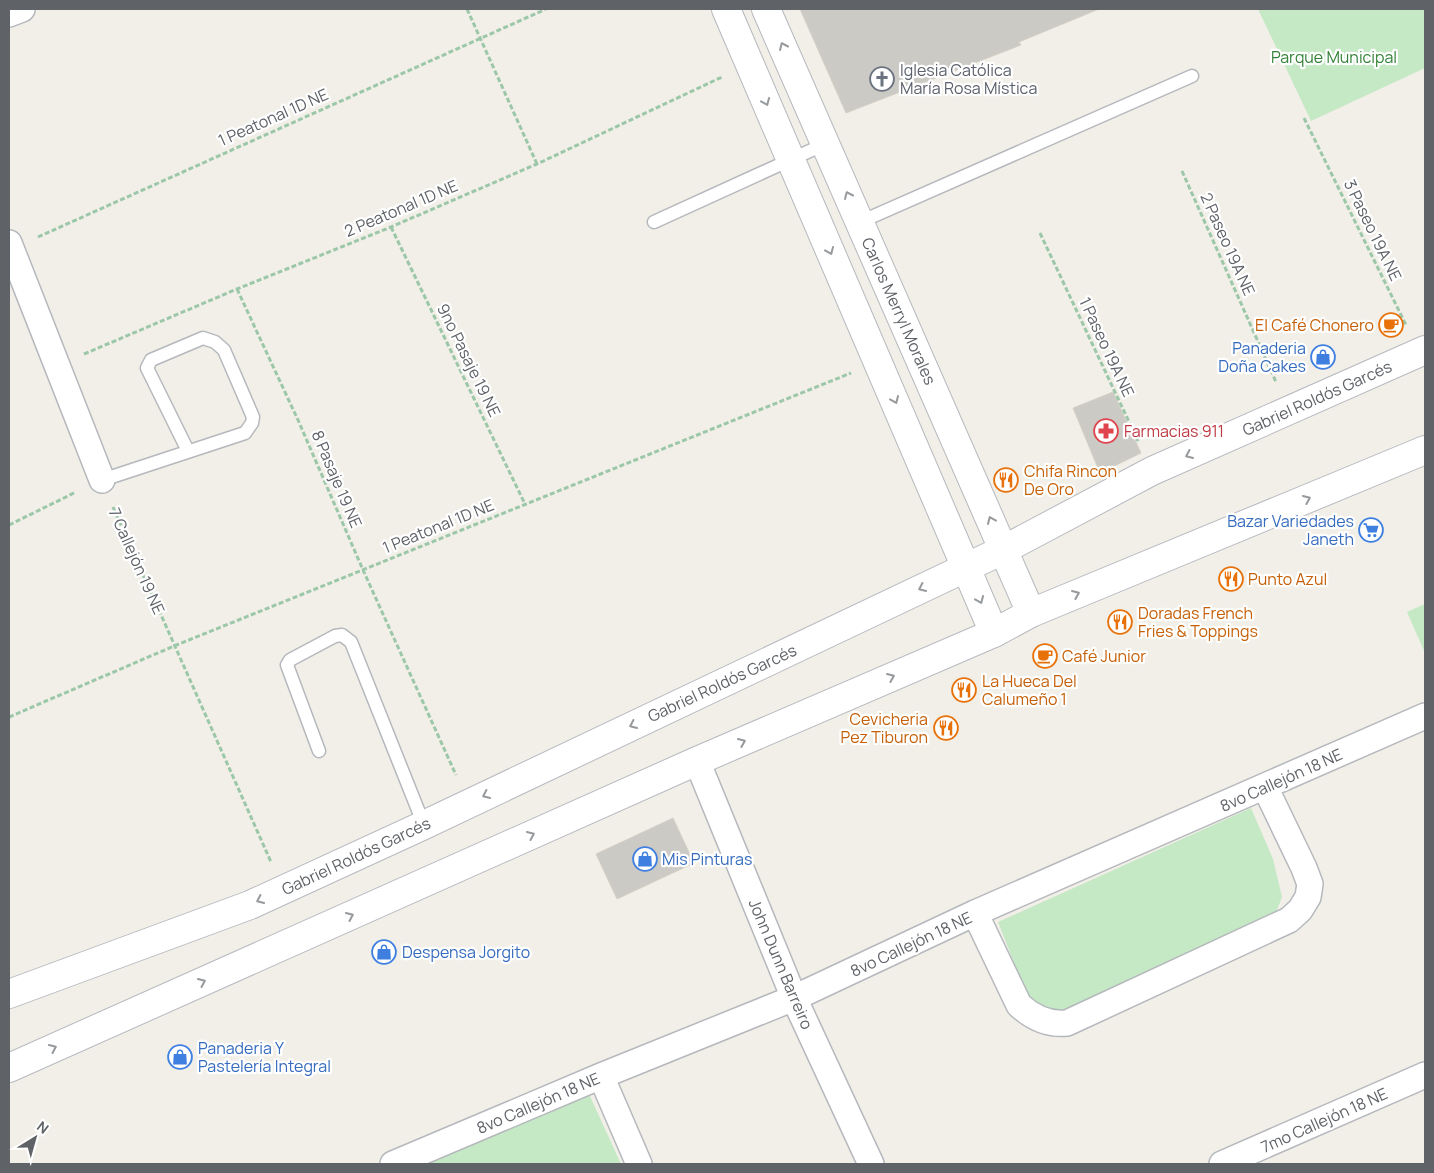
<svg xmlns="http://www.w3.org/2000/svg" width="1434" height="1173" font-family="Manrope,sans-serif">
<rect width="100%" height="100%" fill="#f1efe8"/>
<!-- green -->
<path fill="#c5e8c5" d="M1258,9H1425V68L1311,121Z
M1425,604V653L1407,612Z
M1251,808L1273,859L1282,897L1274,918L1066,1015L1043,1011L1026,993L998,922Z
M589,1094L621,1164H427Z"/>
<!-- building -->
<path fill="#cccac5" stroke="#d6d1c6" d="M800,9H1099L1019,42L1021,45L846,113Z
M1113,392L1141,453L1100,473L1073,408Z
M673,818L694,863L617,899L596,854Z"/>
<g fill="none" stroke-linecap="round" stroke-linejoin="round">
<!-- service casing -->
<g stroke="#b5b8bc" stroke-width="15">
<path id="service" d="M654,222L825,144
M860,222L1192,76
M102,480L245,433L252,423L253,417L224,350L215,342L203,338L151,360L147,368L188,451
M319,751L287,665L290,660L335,636L342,635L351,642L424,825"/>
</g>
<!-- minor casing -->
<g stroke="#b5b8bc" stroke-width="28">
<path id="minor" d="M9,14L22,9
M9,243L102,480
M697,761L794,998L871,1164
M975,913L1019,1005C1033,1018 1048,1025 1067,1023L1289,920L1300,910L1308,897L1310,884L1304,868L1265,787
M601,1076L639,1164
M393,1164L601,1076L794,998L975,913L1425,716
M1222,1164L1425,1075"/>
</g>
<!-- tertiary casing -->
<g stroke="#b5b8bc" stroke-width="30">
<path id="tertiary" d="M726,9L994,633
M766,9L1031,613"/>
</g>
<!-- secondary casing -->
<g stroke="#b6babf" stroke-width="30">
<path id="secondary" d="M9,994L250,905L424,825L1003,550L1152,471L1425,350
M9,1068L697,761L994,633L1031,613L1425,450"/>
</g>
<!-- path -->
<path stroke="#9cc7a9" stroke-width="3" stroke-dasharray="5 2.5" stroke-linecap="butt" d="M467,9L537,164
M1304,118L1406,325
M1182,171L1276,382
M391,227L525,504
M1040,233L1139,443
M38,237L546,9
M237,289L298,420L363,570L456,775
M84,354L237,289L391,227L537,164L722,77
M113,507L271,862
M9,525L76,492
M9,717L174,646L851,373"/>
<!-- service -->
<use href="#service" stroke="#fff" stroke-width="12"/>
<!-- minor -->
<use href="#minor" stroke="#fff" stroke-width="25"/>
<!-- tertiary -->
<use href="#tertiary" stroke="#fff" stroke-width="28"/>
<!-- secondary -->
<use href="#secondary" stroke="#fff" stroke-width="28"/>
</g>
<!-- one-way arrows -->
<defs><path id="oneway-chevron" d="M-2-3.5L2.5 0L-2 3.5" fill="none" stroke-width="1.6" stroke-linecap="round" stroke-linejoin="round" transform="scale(1.25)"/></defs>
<g stroke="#979a9d">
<use href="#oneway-chevron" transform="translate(783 46) rotate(-114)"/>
<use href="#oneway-chevron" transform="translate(766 102) rotate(67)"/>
<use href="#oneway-chevron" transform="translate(848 195) rotate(-114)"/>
<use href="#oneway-chevron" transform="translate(830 251) rotate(67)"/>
<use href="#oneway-chevron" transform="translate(895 400) rotate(67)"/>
<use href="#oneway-chevron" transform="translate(1189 455) rotate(156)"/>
<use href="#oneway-chevron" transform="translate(1307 499) rotate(-23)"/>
<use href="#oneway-chevron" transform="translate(991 520) rotate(-113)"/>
<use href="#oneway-chevron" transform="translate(922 588) rotate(155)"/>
<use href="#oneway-chevron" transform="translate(1076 594) rotate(-23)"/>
<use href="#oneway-chevron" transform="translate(980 600) rotate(67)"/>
<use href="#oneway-chevron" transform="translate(891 677) rotate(-23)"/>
<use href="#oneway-chevron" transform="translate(633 725) rotate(155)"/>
<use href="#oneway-chevron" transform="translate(742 742) rotate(-23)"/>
<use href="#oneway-chevron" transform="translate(486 795) rotate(155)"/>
<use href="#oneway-chevron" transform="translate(531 835) rotate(-24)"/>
<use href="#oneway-chevron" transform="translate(260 900) rotate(155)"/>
<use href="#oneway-chevron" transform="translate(350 916) rotate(-24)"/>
<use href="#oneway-chevron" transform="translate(202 982) rotate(-24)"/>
<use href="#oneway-chevron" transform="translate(53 1048) rotate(-24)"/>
</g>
<!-- icons -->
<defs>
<g id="church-ring" transform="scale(1.25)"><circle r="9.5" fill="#fff" stroke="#6b7280" stroke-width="1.5"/><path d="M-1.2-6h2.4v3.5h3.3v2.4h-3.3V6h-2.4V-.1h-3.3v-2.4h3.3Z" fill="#6b7280"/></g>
<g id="cafe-ring" transform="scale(1.25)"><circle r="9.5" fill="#fff" stroke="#e8710a" stroke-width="1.5"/><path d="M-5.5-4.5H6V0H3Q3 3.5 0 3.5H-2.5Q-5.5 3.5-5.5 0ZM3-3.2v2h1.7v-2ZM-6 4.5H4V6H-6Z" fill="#e8710a"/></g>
<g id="shop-ring" transform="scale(1.25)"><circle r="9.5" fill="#fff" stroke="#3f7fe0" stroke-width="1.5"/><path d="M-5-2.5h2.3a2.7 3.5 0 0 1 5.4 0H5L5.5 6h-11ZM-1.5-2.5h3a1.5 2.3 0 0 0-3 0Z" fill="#3f7fe0"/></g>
<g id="pharmacy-ring" transform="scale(1.25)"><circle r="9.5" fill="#fff" stroke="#e0444e" stroke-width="1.5"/><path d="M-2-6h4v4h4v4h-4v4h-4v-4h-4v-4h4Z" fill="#e0444e"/></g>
<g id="restaurant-ring" transform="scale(1.25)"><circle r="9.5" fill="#fff" stroke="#e8710a" stroke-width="1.5"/><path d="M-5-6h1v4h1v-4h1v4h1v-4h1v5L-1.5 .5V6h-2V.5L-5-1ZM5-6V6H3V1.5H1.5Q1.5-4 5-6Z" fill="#e8710a"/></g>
<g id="supermarket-ring" transform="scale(1.25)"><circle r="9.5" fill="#fff" stroke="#3f7fe0" stroke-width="1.5"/><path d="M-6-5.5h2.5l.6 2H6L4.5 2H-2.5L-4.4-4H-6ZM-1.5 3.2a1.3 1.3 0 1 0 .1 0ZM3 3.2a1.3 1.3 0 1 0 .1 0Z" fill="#3f7fe0"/></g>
</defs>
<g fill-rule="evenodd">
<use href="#church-ring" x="882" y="79"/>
<use href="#cafe-ring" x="1391" y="325"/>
<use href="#shop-ring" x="1323" y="357"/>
<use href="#pharmacy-ring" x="1106" y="431"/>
<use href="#restaurant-ring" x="1006" y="480"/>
<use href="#supermarket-ring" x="1371" y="530"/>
<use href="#restaurant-ring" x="1231" y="579"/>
<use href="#restaurant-ring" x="1120" y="622"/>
<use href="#cafe-ring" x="1045" y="656"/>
<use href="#restaurant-ring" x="964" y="690"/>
<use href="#restaurant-ring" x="946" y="728"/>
<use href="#shop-ring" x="645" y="859"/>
<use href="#shop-ring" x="384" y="952"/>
<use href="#shop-ring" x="180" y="1057"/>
</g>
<g text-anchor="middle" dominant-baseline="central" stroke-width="4.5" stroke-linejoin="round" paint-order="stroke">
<!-- park labels -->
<g font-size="16" fill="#348238" stroke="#fff">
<text x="1334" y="57">Parque Municipal</text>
</g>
<!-- worship labels -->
<g font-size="16" fill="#5b616d" stroke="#fff" text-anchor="start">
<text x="900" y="70">Iglesia Católica<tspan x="900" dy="18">María Rosa Mística</tspan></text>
</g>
<!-- street labels -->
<g font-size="16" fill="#5f6368" stroke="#fff">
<text transform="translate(273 117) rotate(-24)">1 Peatonal 1D NE</text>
<text transform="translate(401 208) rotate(-23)">2 Peatonal 1D NE</text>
<text transform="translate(1373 230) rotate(64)">3 Paseo 19A NE</text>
<text transform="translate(1228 244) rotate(66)">2 Paseo 19A NE</text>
<text transform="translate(899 311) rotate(66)">Carlos Merryl Morales</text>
<text transform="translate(1107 347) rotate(65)">1 Paseo 19A NE</text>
<text transform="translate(469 360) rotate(64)">9no Pasaje 19 NE</text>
<text transform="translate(1317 398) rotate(-24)">Gabriel Roldós Garcés</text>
<text transform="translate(337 479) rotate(67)">8 Pasaje 19 NE</text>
<text transform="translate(438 526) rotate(-22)">1 Peatonal 1D NE</text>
<text transform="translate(137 561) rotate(66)">7 Callejón 19 NE</text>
<text transform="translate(722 683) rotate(-25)">Gabriel Roldós Garcés</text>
<text transform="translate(1281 780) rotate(-24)">8vo Callejón 18 NE</text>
<text transform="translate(356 856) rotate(-25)">Gabriel Roldós Garcés</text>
<text transform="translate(911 944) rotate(-25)">8vo Callejón 18 NE</text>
<text transform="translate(781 964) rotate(67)">John Dunn Barreiro</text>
<text transform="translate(538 1103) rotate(-23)">8vo Callejón 18 NE</text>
<text transform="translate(1324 1120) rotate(-24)">7mo Callejón 18 NE</text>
</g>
<!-- food labels -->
<g font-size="16" fill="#c56008" stroke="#fff" text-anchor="start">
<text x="1374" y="325" text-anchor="end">El Café Chonero</text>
<text x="1024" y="471">Chifa Rincon<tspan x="1024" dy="18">De Oro</tspan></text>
<text x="1248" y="579">Punto Azul</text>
<text x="1138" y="613">Doradas French<tspan x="1138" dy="18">Fries &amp; Toppings</tspan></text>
<text x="1062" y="656">Café Junior</text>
<text x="982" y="681">La Hueca Del<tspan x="982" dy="18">Calumeño 1</tspan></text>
<text x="928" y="719" text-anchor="end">Cevicheria<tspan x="928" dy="18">Pez Tiburon</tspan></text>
</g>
<!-- shop labels -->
<g font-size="16" fill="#366cbe" stroke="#fff" text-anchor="start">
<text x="1306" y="348" text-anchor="end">Panaderia<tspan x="1306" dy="18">Doña Cakes</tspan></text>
<text x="1354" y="521" text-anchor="end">Bazar Variedades<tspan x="1354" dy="18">Janeth</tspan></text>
<text x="662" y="859">Mis Pinturas</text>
<text x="402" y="952">Despensa Jorgito</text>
<text x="198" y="1048">Panaderia Y<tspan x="198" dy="18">Pastelería Integral</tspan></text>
</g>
<!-- health labels -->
<g font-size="16" fill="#be3a42" stroke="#fff" text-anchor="start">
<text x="1124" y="431">Farmacias 911</text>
</g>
</g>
<!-- border -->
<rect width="1434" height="1173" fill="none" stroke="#5f6368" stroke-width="20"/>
<!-- north arrow -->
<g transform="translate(35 1138) rotate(37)" stroke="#ffffff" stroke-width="4" paint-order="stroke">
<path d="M0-4L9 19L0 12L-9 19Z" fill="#5f6368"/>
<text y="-8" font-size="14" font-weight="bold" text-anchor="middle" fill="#5f6368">N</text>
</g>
</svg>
